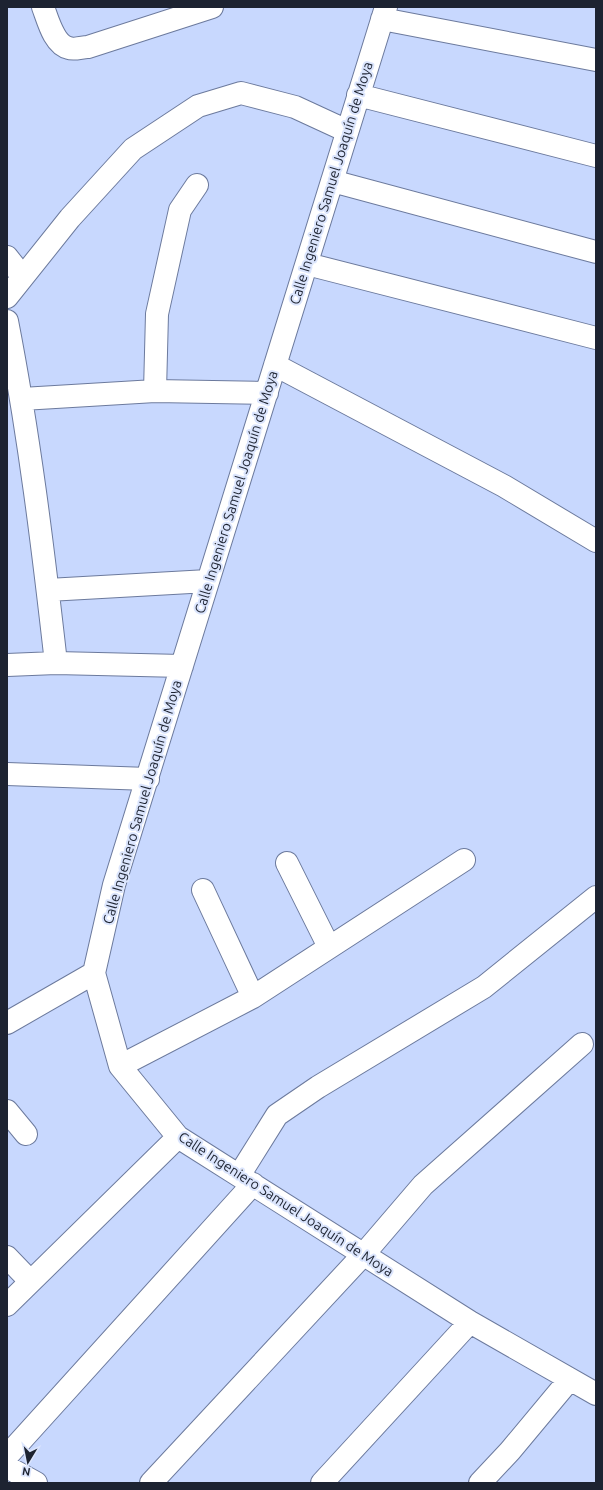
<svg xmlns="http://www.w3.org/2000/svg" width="603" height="1490" font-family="Ubuntu,sans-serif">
<rect width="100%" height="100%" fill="#c8d8fe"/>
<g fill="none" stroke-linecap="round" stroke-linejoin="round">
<!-- minor casing -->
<g stroke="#6c7a9d" stroke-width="24">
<path id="minor" d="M43,7C48,20 54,45 69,48C74,50 82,47 88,47L212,7
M386,7L114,885L94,973L120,1066L178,1137L470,1322L596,1394
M382,19L596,60
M358,95L596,156
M332,181L596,252
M7,257L22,276
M307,264L596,338
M7,297L70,218L133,149L198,106L241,93L295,107L347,131
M7,321C29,434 43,548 56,663
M275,365L504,486L596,541
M155,391L157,314L180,210L197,185
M22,399L155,391L267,393
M48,590L208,581
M7,665L56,663L182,666
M7,774L148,779
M287,863L329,947
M203,890L253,997
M7,1023L94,973
M120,1066L253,997L464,860
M7,1111L26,1134
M240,1174L277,1115L318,1087L484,987L596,897
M7,1257L30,1281
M7,1305L178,1137
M7,1456L253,1184
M7,1467L36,1483
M151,1483L363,1255L423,1185L582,1044
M322,1483L470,1322
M480,1483L510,1451L570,1379"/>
</g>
<!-- minor -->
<use href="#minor" stroke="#fff" stroke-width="22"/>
</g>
<g text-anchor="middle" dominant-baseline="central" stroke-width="4" stroke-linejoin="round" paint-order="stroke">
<!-- street labels -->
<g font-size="14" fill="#1d2331" stroke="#dbe5fd">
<text transform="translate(331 183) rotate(-73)">Calle Ingeniero Samuel Joaquín de Moya</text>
<text transform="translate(236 492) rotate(-73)">Calle Ingeniero Samuel Joaquín de Moya</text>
<text transform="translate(142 802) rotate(-74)">Calle Ingeniero Samuel Joaquín de Moya</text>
<text transform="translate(286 1204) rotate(33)">Calle Ingeniero Samuel Joaquín de Moya</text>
</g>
</g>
<!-- border -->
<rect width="603" height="1490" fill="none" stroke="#1d2331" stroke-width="16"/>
<!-- north arrow -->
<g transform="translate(28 1462) rotate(190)" stroke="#dbe5fd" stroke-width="3" paint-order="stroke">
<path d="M0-3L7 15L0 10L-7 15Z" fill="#1d2331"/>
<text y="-6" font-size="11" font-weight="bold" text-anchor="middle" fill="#1d2331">N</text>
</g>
</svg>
